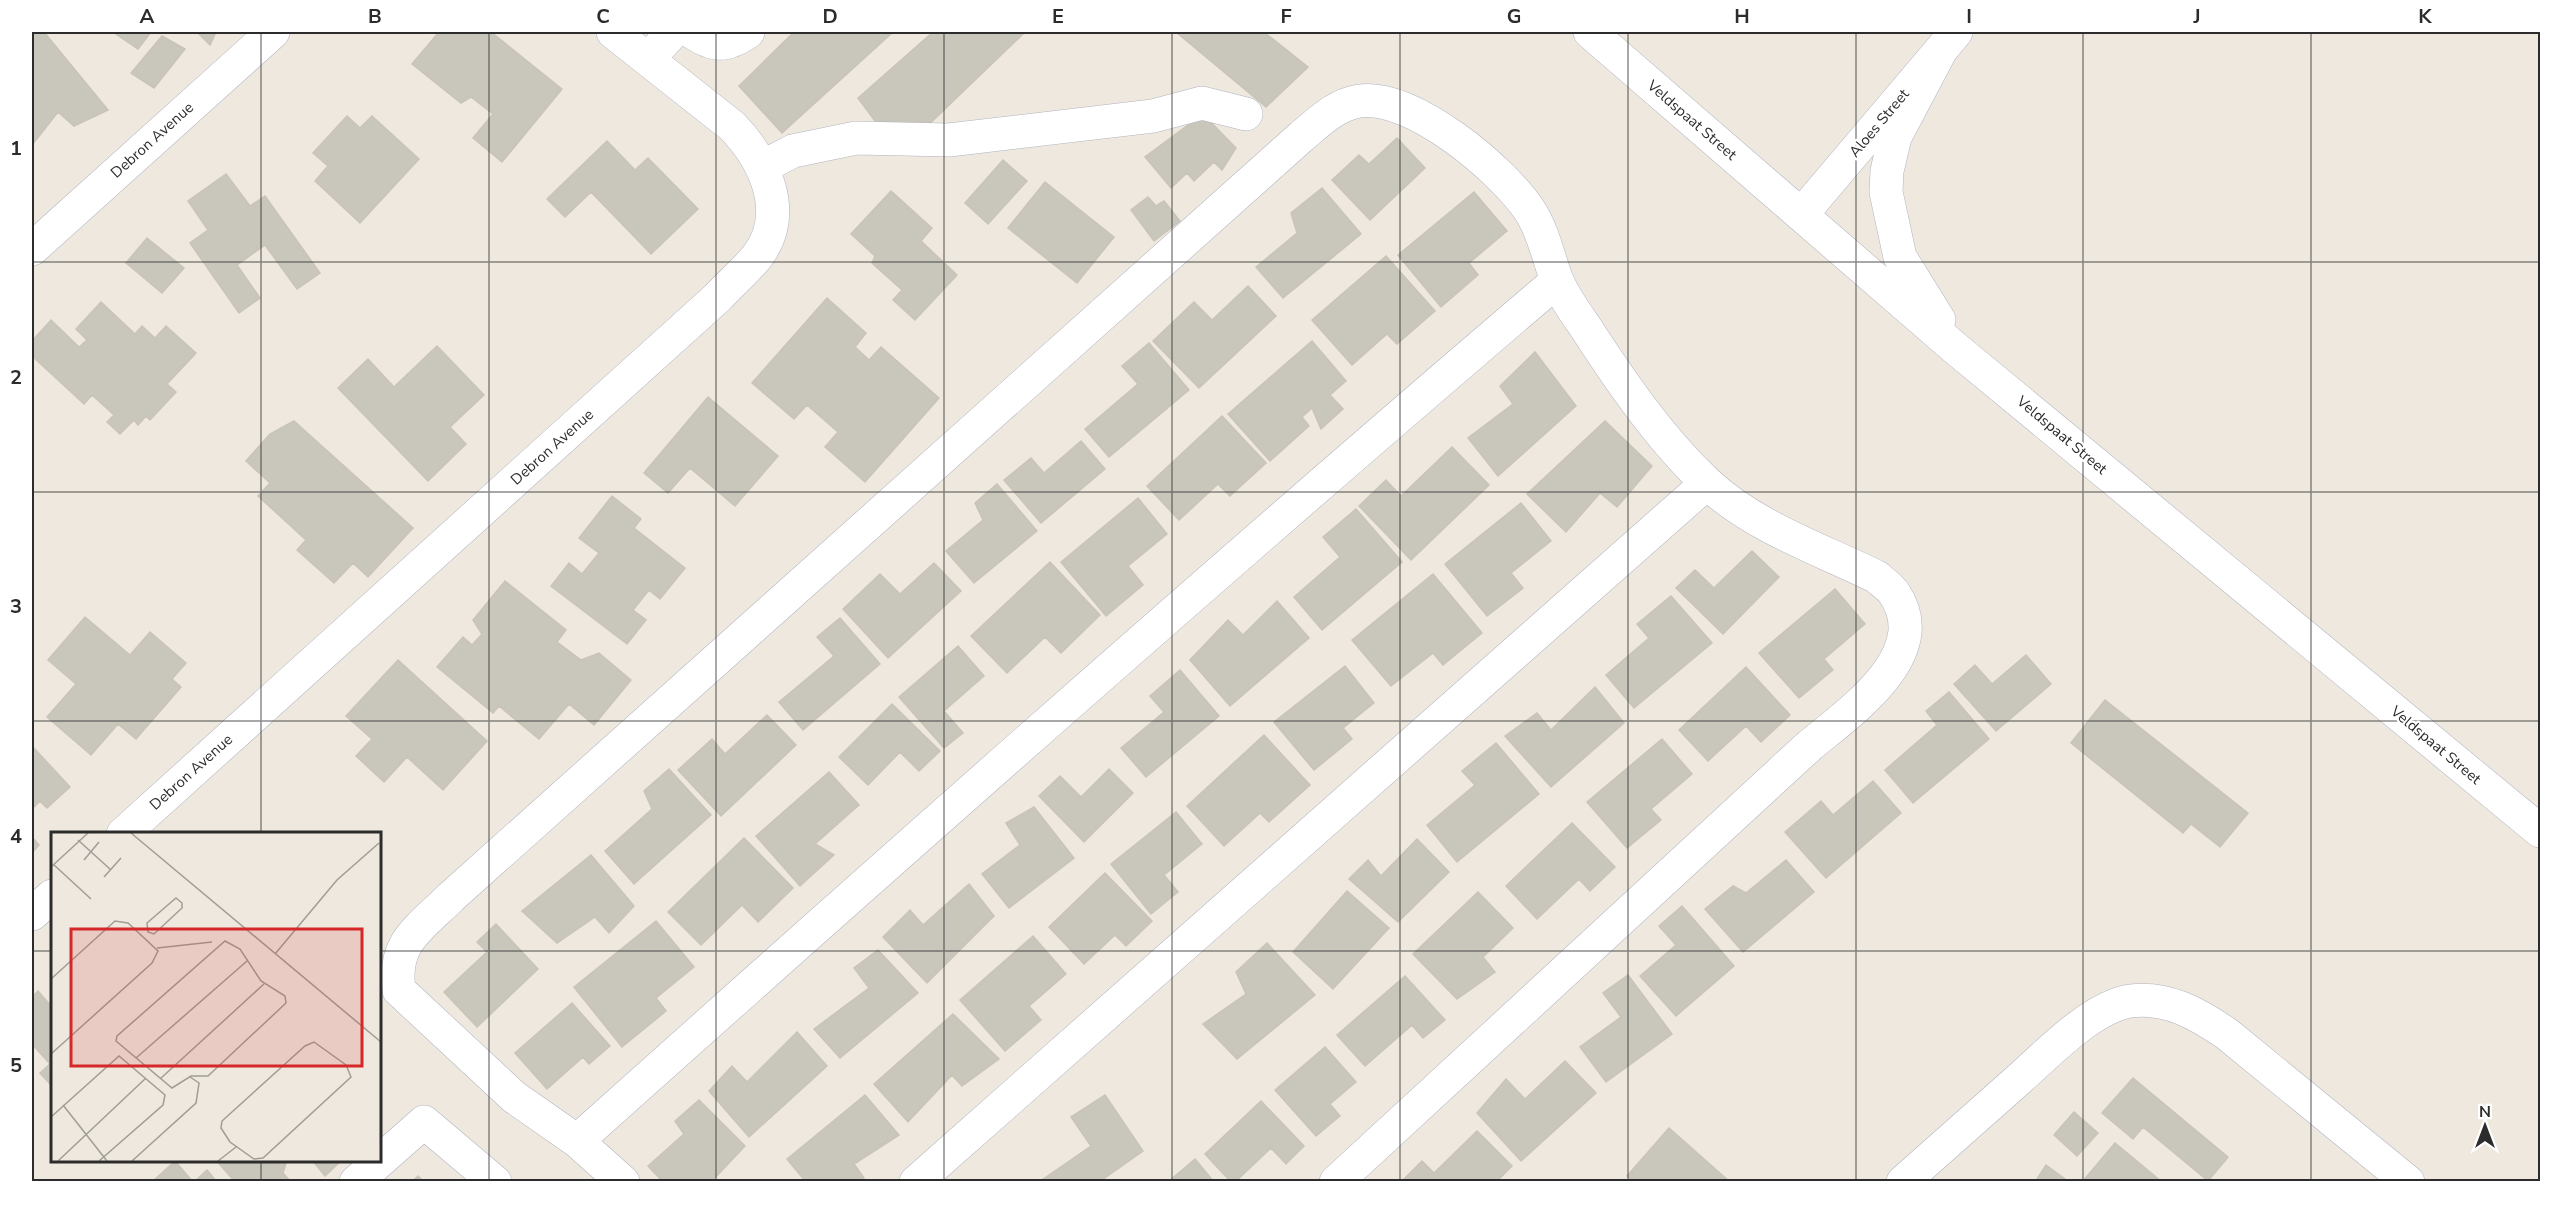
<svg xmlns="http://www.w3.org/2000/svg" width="2572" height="1213" font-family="'Nunito Sans',sans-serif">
<rect width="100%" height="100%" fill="#eee8de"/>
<!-- building -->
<path fill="#c9c6bc" stroke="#cac4b7" stroke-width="1.5" d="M32,32H44L108,110L74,126L58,112L32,145Z
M113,32H151L138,49Z
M197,32H216L210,45Z
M439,32H491L562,89L502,162L473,138L493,114L471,97L461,103L412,64Z
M794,32H893L782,133L739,86Z
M933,32H1025L899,153L858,98Z
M1176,32H1264L1308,67L1266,107Z
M162,36L185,49L154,88L131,73Z
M1203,114L1236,148L1222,170L1214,162L1194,181L1187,173L1171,188L1145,157Z
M347,116L360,128L372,116L419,159L360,223L315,181L328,166L313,153Z
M1397,138L1425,168L1370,220L1332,180L1359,155L1369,164Z
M607,141L635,170L648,158L698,209L651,254L591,192L565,217L547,199Z
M1003,160L1027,181L988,224L965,203Z
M226,174L250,206L265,196L320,273L297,289L265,245L237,265L260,298L239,313L190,243L208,230L188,201Z
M1045,182L1114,237L1077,283L1008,228Z
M1322,188L1361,234L1283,298L1256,267L1297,233L1291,213Z
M891,191L932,228L921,241L957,275L915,320L893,300L902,290L872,263L875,256L851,234Z
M1474,192L1507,231L1469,263L1478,275L1441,307L1398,255Z
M1148,197L1156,206L1164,201L1180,221L1154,241L1131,210Z
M147,238L184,268L162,293L126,263Z
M1386,256L1435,311L1397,344L1387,334L1352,365L1312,320Z
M1248,286L1276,316L1199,388L1153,341L1194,302L1212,320Z
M827,298L866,333L855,347L869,360L881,347L939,398L865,482L825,447L838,432L807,405L794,419L752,383Z
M101,302L135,334L142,326L155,338L166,326L196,353L167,384L176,392L150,420L146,416L138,425L134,420L120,434L107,422L114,415L92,395L84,404L32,356V341L51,320L79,347L87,340L76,329Z
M1312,341L1346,381L1330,395L1343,409L1321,429L1312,408L1302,417L1309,426L1270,461L1228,414Z
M1149,343L1189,390L1109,457L1085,429L1138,384L1122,366Z
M437,346L484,395L450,427L466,444L428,481L338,388L368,359L394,387Z
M1535,352L1576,406L1498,476L1468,438L1513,404L1500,386Z
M708,397L778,456L735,506L690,468L668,493L644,473Z
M1222,416L1266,463L1230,496L1218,484L1179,520L1147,486Z
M294,421L413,528L368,577L353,563L334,583L297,550L306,540L258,496L270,483L246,461L270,434Z
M1605,421L1652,466L1617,507L1600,493L1566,532L1527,494Z
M1081,441L1105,469L1041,523L1004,480L1031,458L1044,473Z
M1452,447L1489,485L1411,560L1359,506L1386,480L1401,496Z
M997,484L1037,531L974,583L946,551L983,520L975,503Z
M612,496L641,519L634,528L685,568L660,599L649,590L633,610L646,620L627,644L551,586L569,563L582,574L599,553L579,538Z
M1138,498L1167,534L1128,566L1143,585L1106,616L1061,562Z
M1521,503L1551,541L1511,573L1523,588L1487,616L1445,564Z
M1356,509L1402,562L1322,630L1294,597L1340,557L1323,537Z
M1752,551L1779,577L1723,634L1676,588L1695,570L1714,588Z
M1050,562L1100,615L1061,653L1045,637L1007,673L971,636Z
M934,563L961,591L888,658L843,609L880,574L900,594Z
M1433,574L1482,633L1443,665L1433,653L1391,686L1352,640Z
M505,581L566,630L557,642L581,660L599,653L631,680L594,725L569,704L539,739L499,706L493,713L437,667L463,637L472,645L482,634L473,620Z
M1835,589L1865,624L1824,659L1833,670L1799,698L1759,653Z
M1671,596L1712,643L1634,708L1606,675L1649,638L1637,624Z
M1277,601L1309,638L1230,706L1190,660L1228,620L1243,635Z
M85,617L130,655L150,632L186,663L172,679L181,687L136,739L118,724L91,755L47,717L76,684L48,660Z
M840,618L880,664L803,730L779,702L834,656L817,637Z
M958,646L984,676L944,711L963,733L944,748L899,697Z
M2026,655L2051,684L1996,731L1954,684L1975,665L1992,684Z
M398,660L487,741L443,790L407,757L384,782L356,756L372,739L346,716Z
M1345,666L1374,703L1343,728L1352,739L1314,770L1274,722Z
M1746,667L1790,715L1761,742L1746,726L1708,761L1679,730Z
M1180,670L1219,716L1146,777L1121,748L1164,712L1150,696Z
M1595,687L1624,723L1551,787L1505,736L1537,713L1551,730Z
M1949,692L1989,739L1913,803L1885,770L1937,725L1926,711Z
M2105,700L2248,813L2220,847L2191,824L2183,833L2071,743Z
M892,704L940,751L919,771L900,752L868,785L839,757Z
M767,715L796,745L721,816L678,770L712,739L725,754Z
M1264,735L1310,785L1269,822L1260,813L1224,846L1187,806Z
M1662,739L1692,774L1651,809L1661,820L1627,848L1587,802Z
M1496,743L1539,794L1457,862L1427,825L1475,785L1462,771Z
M32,746L70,787L47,808L40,801L32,809Z
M669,769L711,815L634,884L605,851L652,809L644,791Z
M1109,769L1133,793L1084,842L1039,796L1060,776L1081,797Z
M829,772L859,805L815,844L834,855L800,886L756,836Z
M1873,781L1901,813L1826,878L1785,832L1821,801L1833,815Z
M1034,807L1074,858L1009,908L982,874L1020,845L1006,823Z
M1176,812L1202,844L1164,875L1178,892L1151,914L1111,864Z
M1572,823L1615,867L1590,891L1579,879L1537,919L1506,886Z
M32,837L39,845L32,853Z
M744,838L793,888L758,922L742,905L701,945L668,912Z
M1417,839L1449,872L1398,922L1349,879L1368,860L1381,876Z
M591,855L634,906L609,933L595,917L557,943L522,911Z
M1786,860L1814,892L1743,952L1705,909L1733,886L1746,893Z
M1105,873L1152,921L1126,946L1115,935L1084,964L1049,927Z
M969,884L994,916L927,983L883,937L910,910L923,925Z
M1347,891L1389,928L1333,989L1293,952Z
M1478,892L1513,928L1483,957L1495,972L1457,999L1413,954Z
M1682,906L1734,966L1676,1016L1640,976L1676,945L1659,926Z
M656,921L694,967L656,998L666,1011L622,1047L574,987Z
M496,924L538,969L477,1027L444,992L487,952L477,942Z
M1033,936L1066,974L1029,1006L1041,1020L1005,1051L960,1000Z
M1267,943L1315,995L1237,1059L1203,1024L1246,994L1236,972Z
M878,950L918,993L840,1058L814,1029L869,988L854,968Z
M1628,975L1672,1034L1606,1082L1580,1047L1621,1017L1603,993Z
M1405,976L1445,1020L1423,1038L1412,1025L1365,1066L1337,1035Z
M38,991L52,1007V1086L40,1073L50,1064L32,1044V997Z
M572,1003L610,1046L589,1064L583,1057L547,1089L515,1053Z
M953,1014L999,1059L962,1086L952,1075L908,1122L874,1084Z
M797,1032L827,1066L749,1137L709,1091L732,1066L747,1082Z
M1325,1047L1356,1082L1330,1104L1340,1116L1316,1136L1275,1090Z
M1565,1061L1596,1093L1521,1161L1477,1113L1506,1079L1525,1099Z
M2133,1078L2228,1157L2208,1181L2143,1127L2133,1139L2102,1113Z
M865,1095L899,1135L854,1164L864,1178L860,1182H806L787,1159Z
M1105,1095L1143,1151L1099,1182H1043L1042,1180L1091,1146L1071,1117Z
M699,1100L745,1146L711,1182H663L648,1166L684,1134L675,1121Z
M1261,1101L1304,1146L1286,1164L1271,1148L1235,1182H1231L1205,1154Z
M2074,1112L2098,1133L2077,1156L2054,1135Z
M1669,1128L1730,1182H1633L1627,1176Z
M1477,1131L1512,1166L1496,1182H1401L1422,1161L1434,1173Z
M2115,1143L2162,1182L2083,1181Z
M1195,1159L1214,1182H1168Z
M216,1160H287L283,1173L291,1182H235Z
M312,1160H342L325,1176Z
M175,1161L193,1182H152Z
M2046,1165L2069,1182H2035Z
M207,1170L217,1182H194Z
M418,1176L424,1182H412Z"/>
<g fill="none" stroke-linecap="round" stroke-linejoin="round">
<!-- minor casing -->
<g stroke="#b2b3c0" stroke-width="34">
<path id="minor" d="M692,32C714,47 726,47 748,32
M1590,32L1955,348L2540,831
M648,59L673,32
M762,167L793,151L856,138L949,140L1153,116L1202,103L1246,114
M1801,215L1956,32
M32,249L273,32
M1939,320L1900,257L1886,192L1887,171L1895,137L1941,50
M123,834L717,298C730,284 744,272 756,258C791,214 765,160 732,126L613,32
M32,914L52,896
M577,1141C901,851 1226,563 1557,281
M356,1182L424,1122L495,1182
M623,1182L577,1141L514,1097L399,990C392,942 420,928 451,897L1302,136C1320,121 1336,105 1359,101C1412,93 1503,170 1530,211C1543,231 1548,256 1556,278C1562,294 1574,311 1584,325C1619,379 1659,438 1707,483C1754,527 1820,549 1877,577C1882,582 1890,587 1894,593C1936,655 1848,713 1808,747L1336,1182
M916,1182L1707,483
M1903,1182C1939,1150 1974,1119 2009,1088C2041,1061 2088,1008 2130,1001C2167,996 2198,1014 2227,1034L2408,1182"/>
</g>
<!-- minor -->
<use href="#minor" stroke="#fff" stroke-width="33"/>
</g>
<!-- grid -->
<path fill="none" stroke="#2c2c2c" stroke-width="1.5" stroke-opacity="0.55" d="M261,32V834M489,32V1182M716,32V1182M944,32V1182M1172,32V1182M1400,32V1182M1628,32V1182M1856,32V1182M2083,32V1182M2311,32V1182M32,262H2540M32,492H2540M32,721H2540M32,951H52M380,951H2540M261,1160V1182"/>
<g text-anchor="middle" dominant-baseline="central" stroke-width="4.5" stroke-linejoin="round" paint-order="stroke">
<!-- street labels -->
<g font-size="15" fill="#2c2c2c" stroke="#fff">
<text transform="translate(1692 120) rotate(41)">Veldspaat Street</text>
<text transform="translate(1879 123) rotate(-50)">Aloes Street</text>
<text transform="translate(152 140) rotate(-42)">Debron Avenue</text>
<text transform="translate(2062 435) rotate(40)">Veldspaat Street</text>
<text transform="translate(552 447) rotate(-42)">Debron Avenue</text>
<text transform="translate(2436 745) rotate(40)">Veldspaat Street</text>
<text transform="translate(191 772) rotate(-42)">Debron Avenue</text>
</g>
</g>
<!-- overview -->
<g transform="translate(51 832)">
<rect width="330" height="330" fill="#eee8de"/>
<path fill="none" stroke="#a09d97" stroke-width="1.5" d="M80,1L330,210M27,8L60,38M33,28L48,10M2,32L40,67M0,35L37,1M53,45L70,26M125,66L131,71V76L103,102L97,100L96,91ZM174,109L189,117L210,149L234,164L235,171L157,244H140L121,256L65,209L66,204ZM106,116L161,110M224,122L286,48L328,11M0,147L64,89L77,91L107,119L101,131L0,222M263,210L295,233L300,245L212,326L203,327L179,310L170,296L171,289L254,214ZM85,226L196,129M109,247L213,152M12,273L56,329M0,285L68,224L114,263L112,273L48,329M7,329L95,246M81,329L145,271L148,251L139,245M167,329L185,315"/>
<path fill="#d62828" fill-opacity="0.15" stroke="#d62828" stroke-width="3" d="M20,97H311V234H20Z"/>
<rect width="330" height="330" fill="none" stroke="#2c2c2c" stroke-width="3"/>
</g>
<!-- border -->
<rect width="2572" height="1213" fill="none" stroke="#ffffff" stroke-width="66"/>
<!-- north arrow -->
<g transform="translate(2485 1126)" stroke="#ffffff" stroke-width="4.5" paint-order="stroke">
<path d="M0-4.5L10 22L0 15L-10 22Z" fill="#2c2c2c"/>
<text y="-9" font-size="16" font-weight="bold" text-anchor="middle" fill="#2c2c2c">N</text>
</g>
<rect x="33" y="33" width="2506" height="1147" fill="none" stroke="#2c2c2c" stroke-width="2"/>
<g font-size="20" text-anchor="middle" font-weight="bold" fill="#2c2c2c">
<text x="147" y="23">A</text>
<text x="375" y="23">B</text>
<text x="603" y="23">C</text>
<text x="830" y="23">D</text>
<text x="1058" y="23">E</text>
<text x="1286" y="23">F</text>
<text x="1514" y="23">G</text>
<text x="1742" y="23">H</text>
<text x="1969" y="23">I</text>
<text x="2197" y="23">J</text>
<text x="2425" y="23">K</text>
<text x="16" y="155">1</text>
<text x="16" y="384">2</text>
<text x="16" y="613">3</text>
<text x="16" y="843">4</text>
<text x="16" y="1072">5</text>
</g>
</svg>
